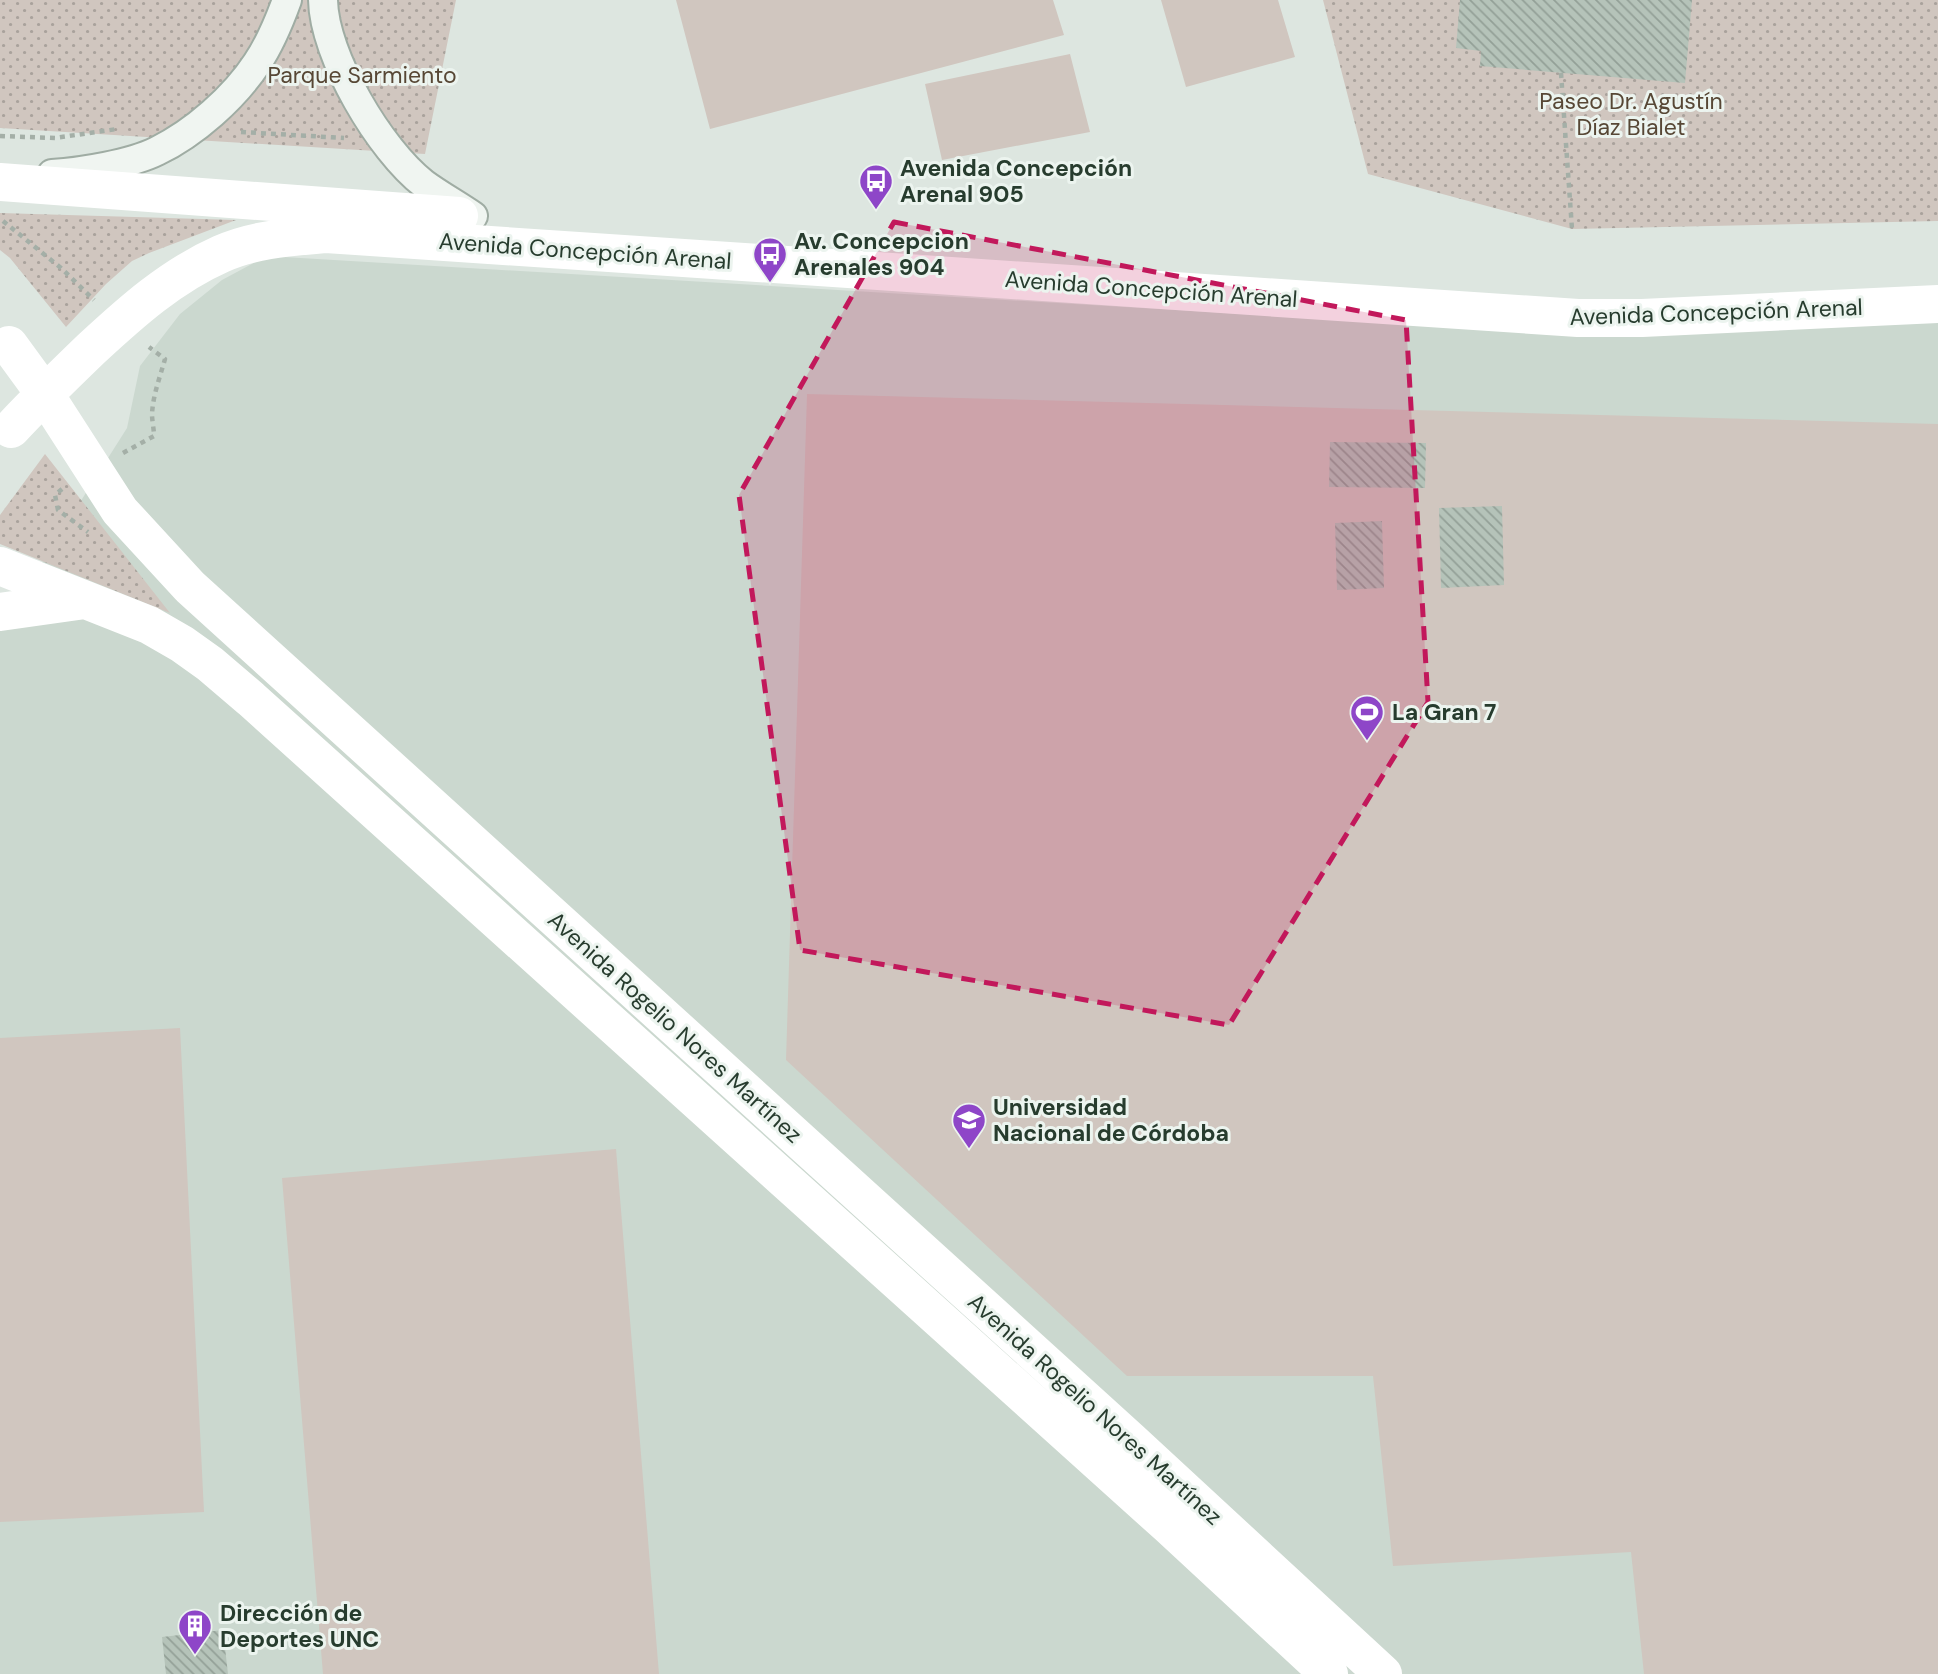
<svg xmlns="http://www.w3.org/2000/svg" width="1938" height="1674" font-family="'DM Sans',sans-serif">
<defs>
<pattern id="grass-dots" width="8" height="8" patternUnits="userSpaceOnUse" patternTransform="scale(1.75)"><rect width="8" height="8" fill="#d0c6bf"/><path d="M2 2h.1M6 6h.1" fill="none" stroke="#a9a29c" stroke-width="1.8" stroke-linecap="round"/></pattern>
<pattern id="building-back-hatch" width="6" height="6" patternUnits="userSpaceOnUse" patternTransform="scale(1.75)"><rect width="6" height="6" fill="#b5c3b9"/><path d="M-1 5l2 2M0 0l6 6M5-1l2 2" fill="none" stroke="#93a097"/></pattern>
</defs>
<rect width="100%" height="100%" fill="#dde6e0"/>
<!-- built -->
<path fill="#cbd8cf" d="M267,256L1545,332L1938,312V1674H0V625L3,624L127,428L140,366L180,314L222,280Z"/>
<!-- grass -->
<path fill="url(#grass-dots)" d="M0,0H456L425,154L0,128Z
M1323,0H1938V221L1572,229L1368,174Z
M0,213L236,220L149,253L132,261L106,284L66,327L10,258L0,250Z
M45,454L170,613L0,544V515Z"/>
<!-- garden -->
<path fill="#d0c6bf" d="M676,0H1053L1064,35L710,129Z
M1161,0H1278L1295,57L1186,87Z
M1070,54L1090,132L942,160L925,84Z
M807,394L1938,424V1674H1644L1631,1552L1393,1566L1373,1376H1127L786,1060Z
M180,1028L204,1512L0,1522V1038Z
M616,1149L659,1674H323L282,1178Z"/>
<!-- building -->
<path fill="url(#building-back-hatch)" d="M1460,0H1692L1685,83L1480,66L1481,51L1456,48Z
M1330,442L1426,443L1425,488L1329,487Z
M1502,506L1504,585L1441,588L1439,508Z
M1382,521L1384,588L1337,590L1335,523Z
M223,1630L228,1674H166L162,1637Z"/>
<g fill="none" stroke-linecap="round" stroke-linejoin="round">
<!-- street casing -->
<g stroke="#9faca3" stroke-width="32">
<path id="street" d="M323,0C324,56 380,150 424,184C439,195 457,205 473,216
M52,174C81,172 131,164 157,151C194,133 234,98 257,63C270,44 279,22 287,0"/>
</g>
<!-- path -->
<path stroke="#a4afa7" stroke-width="4.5" stroke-dasharray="5 5" stroke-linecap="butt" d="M1561,73L1572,229
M241,132L344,138
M0,136L55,138L117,129
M3,221L61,268L94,300
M123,453L154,436C154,429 152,421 152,414C153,395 160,377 165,359L149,347
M62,489L55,495L58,510L88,532"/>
<!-- street -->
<use href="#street" stroke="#f0f5f1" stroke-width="28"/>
<!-- secondary -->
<path stroke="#fff" stroke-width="38" d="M0,182L459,216
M9,345L44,393L120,511L190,587L1131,1441L1383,1674
M11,429C37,401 64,375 91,349C131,312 171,276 221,254C254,239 291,237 326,234L1578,318H1642L1938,304
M0,566L149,625L182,644L210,664L251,699L1169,1526L1329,1674
M0,612L85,600"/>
</g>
<!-- marked area -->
<path fill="#c2185b" fill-opacity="0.2" stroke="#c2185b" stroke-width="5" stroke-dasharray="14 9" stroke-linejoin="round" d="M894,222L1406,320L1428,702L1229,1025L800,950L739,495Z"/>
<!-- icons -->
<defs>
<g id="bus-pin" transform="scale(1.75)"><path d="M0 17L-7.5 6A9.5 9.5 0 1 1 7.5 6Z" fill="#8e46c8" stroke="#ecf4ef"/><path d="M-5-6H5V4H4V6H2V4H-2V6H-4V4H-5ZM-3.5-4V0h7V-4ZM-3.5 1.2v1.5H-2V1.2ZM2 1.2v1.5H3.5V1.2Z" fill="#fff"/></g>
<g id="stadium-pin" transform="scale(1.75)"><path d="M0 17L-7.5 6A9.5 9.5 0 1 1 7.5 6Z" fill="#8e46c8" stroke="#ecf4ef"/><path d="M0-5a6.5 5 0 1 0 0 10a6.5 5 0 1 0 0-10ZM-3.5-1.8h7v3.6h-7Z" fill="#fff"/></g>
<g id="university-pin" transform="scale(1.75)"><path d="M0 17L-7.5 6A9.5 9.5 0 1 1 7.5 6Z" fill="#8e46c8" stroke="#ecf4ef"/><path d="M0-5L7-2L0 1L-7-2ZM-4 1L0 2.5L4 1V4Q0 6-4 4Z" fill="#fff"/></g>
<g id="building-pin" transform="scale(1.75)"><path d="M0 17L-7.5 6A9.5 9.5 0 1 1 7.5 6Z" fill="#8e46c8" stroke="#ecf4ef"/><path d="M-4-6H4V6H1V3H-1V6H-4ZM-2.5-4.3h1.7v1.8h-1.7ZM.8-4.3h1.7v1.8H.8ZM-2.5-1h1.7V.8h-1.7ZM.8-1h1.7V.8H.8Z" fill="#fff"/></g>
</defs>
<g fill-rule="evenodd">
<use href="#bus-pin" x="876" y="181"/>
<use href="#bus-pin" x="770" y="254"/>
<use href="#stadium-pin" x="1367" y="712"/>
<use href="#university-pin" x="969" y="1120"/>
<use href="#building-pin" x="195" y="1626"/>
</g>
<g text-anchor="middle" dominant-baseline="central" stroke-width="6" stroke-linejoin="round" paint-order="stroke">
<!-- park labels -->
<g font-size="23" fill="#574735" stroke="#ecf4ef">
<text x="362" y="75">Parque Sarmiento</text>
<text x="1631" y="101">Paseo Dr. Agustín<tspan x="1631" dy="26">Díaz Bialet</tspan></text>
</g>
<!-- poi labels -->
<g font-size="23" font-weight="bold" fill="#273c2e" stroke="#ecf4ef" text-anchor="start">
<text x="900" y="168">Avenida Concepción<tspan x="900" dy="26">Arenal 905</tspan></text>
<text x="794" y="241">Av. Concepcion<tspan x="794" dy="26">Arenales 904</tspan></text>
<text x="1392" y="712">La Gran 7</text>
<text x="993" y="1107">Universidad<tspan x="993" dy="26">Nacional de Córdoba</tspan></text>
<text x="220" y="1613">Dirección de<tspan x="220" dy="26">Deportes UNC</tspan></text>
</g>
<!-- street labels -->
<g font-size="23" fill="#273c2e" stroke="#ecf4ef">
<text transform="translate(585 251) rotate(4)">Avenida Concepción Arenal</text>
<text transform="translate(1151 289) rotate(4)">Avenida Concepción Arenal</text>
<text transform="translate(1716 312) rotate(-2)">Avenida Concepción Arenal</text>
<text transform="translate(675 1027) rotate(42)">Avenida Rogelio Nores Martínez</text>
<text transform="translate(1095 1409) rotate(42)">Avenida Rogelio Nores Martínez</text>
</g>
</g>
</svg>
